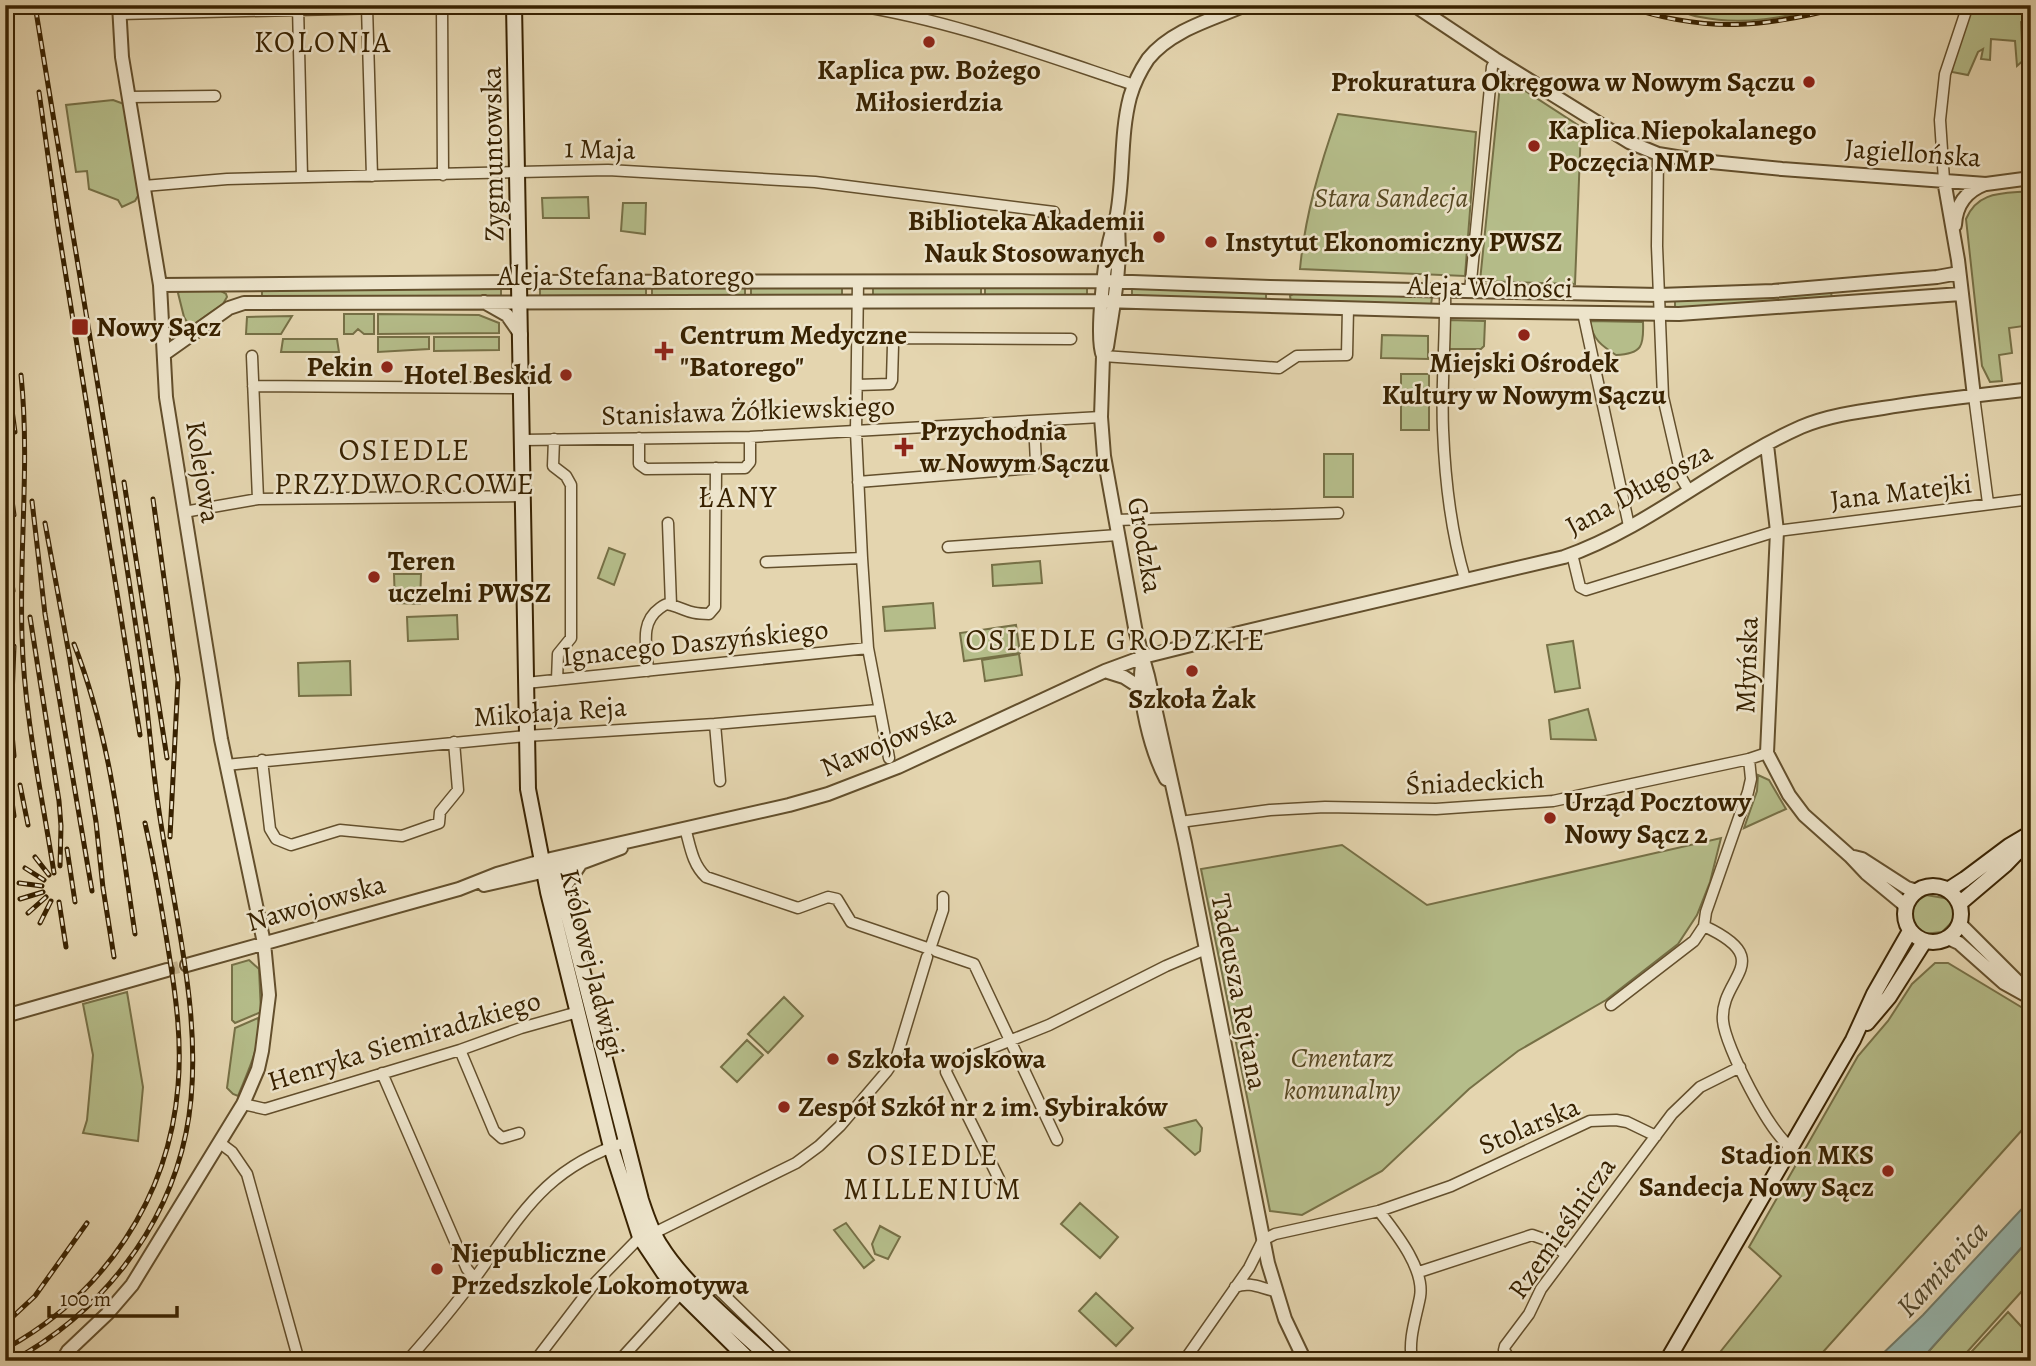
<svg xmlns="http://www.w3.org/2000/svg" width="2036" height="1366" font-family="Alegreya,serif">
<rect width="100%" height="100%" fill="#e4d5af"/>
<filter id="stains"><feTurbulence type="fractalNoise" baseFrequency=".00286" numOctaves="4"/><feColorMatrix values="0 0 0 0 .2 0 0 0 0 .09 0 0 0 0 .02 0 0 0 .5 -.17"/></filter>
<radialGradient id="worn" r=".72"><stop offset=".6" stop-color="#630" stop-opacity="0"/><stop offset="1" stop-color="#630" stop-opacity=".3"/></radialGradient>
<!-- green -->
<path fill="#b5bd8a" stroke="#767046" stroke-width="2" d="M1664,5H1828V7C1786,17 1743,26 1700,17C1688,15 1676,9 1664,5Z
M1990,5H2031V18L2021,22L2022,44L2028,45L2026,58L2017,66L2015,41L1991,39L1990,60L1981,59L1983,49L1978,52L1968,75L1952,72L1953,61L1968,15L1972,9Z
M1501,75L1581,127L1575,284L1480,281Z
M113,100L124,104L139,194L135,201L122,207L118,200L89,189L87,171L76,172L66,105Z
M1338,114L1476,132L1465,276L1300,269C1305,215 1320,165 1338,114Z
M2031,191V325L2009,328L2012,353L1999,355L2002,381L1990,382L1982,366L1966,219C1978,190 2004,194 2031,191Z
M588,197L589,218H543L542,198Z
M623,203H646L645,234L621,231Z
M540,286H646V295L540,296Z
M652,286L745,287V296H652Z
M842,286V296H751V287Z
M873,286H981V296H873Z
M985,286H1087V296H985Z
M501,287V296L262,297V289Z
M1132,287L1266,293V302L1132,296Z
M181,290H219L226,294L227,297L223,304L190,327L184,317L178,293Z
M1830,290L1833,300L1675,309V300Z
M1295,293L1432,297L1431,305L1291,302L1290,296Z
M344,314H374V334H364L358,329L353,334H344Z
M378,314L479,315L499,323V333L378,334Z
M292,316L281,334H246L247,317Z
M1448,320L1485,321L1484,346L1481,349H1450L1447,346Z
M1590,321L1643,322C1644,346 1642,354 1616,355C1602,346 1592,339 1590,321Z
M1382,335L1428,336V359L1381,358Z
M378,337H429V349L378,352Z
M434,337H499V350L434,351Z
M283,339H337L339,352H281Z
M1401,374H1429V430H1401Z
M1324,454H1353V497H1324Z
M609,548L625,554L614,585L598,578Z
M1040,561L1042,583L993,586L992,565Z
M394,574H421L420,604L395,603Z
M933,603L935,628L885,631L883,607Z
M457,615L458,639L408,641L407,617Z
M1016,625L1020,653L964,661L960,633Z
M1573,641L1580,688L1555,692L1547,645Z
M1019,654L1022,675L985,681L982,660Z
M350,661L351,695L299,696L298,663Z
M1588,709L1596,740L1551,739L1549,720Z
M1758,775L1769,780L1786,809L1744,828L1757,791Z
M1721,838L1710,882L1697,915L1678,944L1606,1000L1518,1051L1469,1089L1382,1171L1302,1215L1270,1211L1201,869L1342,845L1427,905Z
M1926,895L1950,899L1955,907L1954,920L1942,932L1924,934C1907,924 1909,904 1926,895Z
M249,960L259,969L261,1012L235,1023L232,1020V965Z
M1935,963H1948L2031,1013V1120L1815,1361H1713L1781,1276L1749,1247L1858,1056L1888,1021L1912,984Z
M127,992L143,1087L138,1141L83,1133L87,1120L93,1055L83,1004Z
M784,997L803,1016L768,1053L748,1034Z
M258,1018C263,1042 247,1073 238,1096L233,1094L227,1088L235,1028Z
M747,1040L763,1055L737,1082L721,1067Z
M1196,1120L1202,1128L1200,1151L1195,1155L1165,1128Z
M1080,1203L1118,1237L1100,1258L1061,1224Z
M846,1223L874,1260L864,1268L834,1230Z
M880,1226L900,1237L888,1259L875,1254L872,1244Z
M2031,1237V1281L1959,1361H1920Z
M1096,1293L1133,1328L1116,1346L1079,1311Z
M2008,1312L2031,1337V1361H1963Z"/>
<!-- water -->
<path fill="#97b8b1" stroke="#717c6b" stroke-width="2" d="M2031,1199V1237L1920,1361H1875L1923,1315Z"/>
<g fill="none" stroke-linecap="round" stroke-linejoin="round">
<!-- tertiary-tunnel -->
<path stroke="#c2b18c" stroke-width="12" stroke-dasharray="12 6" stroke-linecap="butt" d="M167,970L187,965"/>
<!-- minor casing -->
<g stroke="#634f2c" stroke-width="13">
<path id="minor" d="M853,5C950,20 1041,54 1134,85
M298,6L302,177
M442,6L443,175
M367,7L372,176
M119,14L513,5
M129,97L215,96
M1658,154L1657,246L1663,397L1682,479L1689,491
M1944,180L1940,120L1945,74L1968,5
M144,186L227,179L608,170L815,182L1054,212
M858,281L856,432L862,558L868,648L889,758
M1445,291C1446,337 1441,384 1443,430C1445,479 1451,532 1465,579
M1470,291L1492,67L1496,60
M1583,313L1629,526
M252,356L258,499
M1103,356L1279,368L1297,356L1347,355L1348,308
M857,385L890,384L892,380L893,345L894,340L899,338L1071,339
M253,386L522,388
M1974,396L1988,503
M639,438V464L646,469L745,468L750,462V437
M554,439L553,466L566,476L571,485V638L558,654L557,680
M522,440L750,437L1101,417
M858,482L1032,468L1036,463L1034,422
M184,512L258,499L522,496
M1116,520L1338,513
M668,523L671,605
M948,547L1118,535
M1572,554L1580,587L1586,590L1777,531L2031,499
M766,562L862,558
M648,671C647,647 639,623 660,608C665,605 665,603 671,605C688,610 689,614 709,614L715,607L716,468
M526,683L868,648
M715,724L720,781
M262,760L270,829L276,839L291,845L340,830L402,836L439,823L440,812L458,790L454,742
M226,765L526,736L715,724L878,710
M1180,822L1270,810L1325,807L1436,809L1553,801L1749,759L1767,753
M685,828C690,845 692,864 706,877L798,908L828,897L837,899L851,922L930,949L943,910V897
M1704,926C1779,961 1719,977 1723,1021C1725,1046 1770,1134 1791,1147
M936,951L974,964L1057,1140
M1611,1005L1694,941L1704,926L1706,912L1748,792L1751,779L1749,759
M460,1050L494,1131L502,1138L519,1133
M382,1073L467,1269L475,1279
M243,1104L265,1109L460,1050L521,1028L578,1012
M220,1143L232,1152L247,1174L299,1361
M999,1179L946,1072L947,1066L1049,1025L1166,966L1206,949
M1379,1211C1396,1233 1425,1269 1420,1297C1416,1318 1408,1339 1412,1361
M654,1233L796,1163L819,1146L840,1126L887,1071L897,1056L927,957
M1419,1272L1532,1235L1549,1241L1566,1255
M1235,1287C1250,1281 1260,1288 1275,1291
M705,1296L712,1289H718L792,1361
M407,1361C431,1334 454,1307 475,1278C522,1214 545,1168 626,1142
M535,1361L593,1285L640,1237
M619,1361L681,1293L686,1294
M1184,1361L1249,1268L1263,1240L1275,1234L1379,1211L1451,1186L1590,1121L1616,1120L1627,1122L1656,1136
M1511,1361L1504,1350L1505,1346L1529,1314L1541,1289L1672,1114L1700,1087L1740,1067"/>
</g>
<!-- tertiary casing -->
<g stroke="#634f2c" stroke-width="16">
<path id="tertiary" d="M1246,5C1213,19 1171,30 1148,59C1140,71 1134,83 1130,97C1120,135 1124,176 1117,214C1116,221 1112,228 1111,235C1105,256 1095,338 1103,356L1101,417L1104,456L1136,633L1148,676L1185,843L1268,1263L1285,1319L1305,1361
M1414,5L1495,59L1629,142L1658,154L1701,161L1782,169L1986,184L2031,178
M1944,180L1958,260L1974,396
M1955,225C1956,205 1966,191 1985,184
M160,285L504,282L1105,281L1270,287L1659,295L1773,291L1937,277L1959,273
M484,302L507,315L521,335
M1107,347C1113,306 1123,262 1117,220
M164,354L229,308L244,303L1103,301L1445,311L1679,314L1961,294
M1767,445L1777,531L1767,753L1789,795L1804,815L1850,856L1866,873L1906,906
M1142,665C1137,697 1151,751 1166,779
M1105,671L1124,677L1141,688
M1854,857L1862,859L1907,888L1917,891
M484,885L581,863L621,848
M562,891L581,863
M1960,924L2028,992
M1948,938L1959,943L2004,983L2031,998
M187,965L459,889L497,874L542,861L789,805L828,794L898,767L1105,671L1143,657L1239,633L1564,557C1648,528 1720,463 1801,427C1827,416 1855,412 1883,408C1932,400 1982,395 2031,389
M5,1016L167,970
M62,1361L68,1351L107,1314L132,1285L243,1104L258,1069L262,1051L269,995L264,943L221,739L166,397L160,285L122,57L119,5"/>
</g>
<!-- secondary casing -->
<g stroke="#382201" stroke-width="18">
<path id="secondary" d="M514,5L528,789L548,892L611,1147L640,1237L664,1273L681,1293L750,1361
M543,861L552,871L562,891L641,1200C646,1215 651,1231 660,1245C685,1286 737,1327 773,1361
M1905 914a28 28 0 1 1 56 0a28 28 0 1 1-56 0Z
M1948,890L1965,879L2009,846L2031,833
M1959,904L2005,865L2030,839
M1867,1023L1889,997L1924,942
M1667,1361L1853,1040L1874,994L1910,931"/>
</g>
<!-- minor -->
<use href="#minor" stroke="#ede4cb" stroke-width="10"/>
<!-- tertiary -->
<use href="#tertiary" stroke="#ede4cb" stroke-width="12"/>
<!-- secondary -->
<use href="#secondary" stroke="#ede4cb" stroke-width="14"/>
<!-- rail casing -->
<g stroke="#382201" stroke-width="5">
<path id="rail" d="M1621,5C1707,34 1764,28 1850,5
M39,92L58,227L140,735
M5,292L8,369
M5,359L15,432
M21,375C30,462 19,549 22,636C24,715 42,795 54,873
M5,449L14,515
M124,482L167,758
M153,499L178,679L170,837
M32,501L45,614L92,891
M45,523L69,654L96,822L103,888L114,957
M5,526L13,591
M30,617L59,801L61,826L60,866
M74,644C111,739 120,834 135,934
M14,646L11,723L14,756
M20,785L28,825
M10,787L14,816
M67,849L75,902
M35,857L49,875
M25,868L44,880
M19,883L42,886
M20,899L43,892
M59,902L66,947
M28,913L46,897
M40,923L51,901
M5,1324L35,1296L87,1223
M5,1349C104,1295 169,1198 178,1086C182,1042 176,997 169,954C162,910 155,867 145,823
M12,1361C99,1314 166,1231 186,1133C207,1031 174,914 159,811C152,766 149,720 143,675C111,452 71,228 35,5"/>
</g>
<!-- rail -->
<use href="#rail" stroke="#ede4cb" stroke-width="2.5" stroke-dasharray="8" stroke-linecap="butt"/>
</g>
<!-- markers -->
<g fill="#8f2418" stroke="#ede4cb" stroke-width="2.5">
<circle cx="929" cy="42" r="7"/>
<circle cx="1809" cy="82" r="7"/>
<circle cx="1534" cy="146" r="7"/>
<circle cx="1159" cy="237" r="7"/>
<circle cx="1211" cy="242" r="7"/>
<rect x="71" y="318" width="18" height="18" rx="3.5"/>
<circle cx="1524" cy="335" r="7"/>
<path d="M660.5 340.5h7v7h7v7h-7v7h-7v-7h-7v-7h7z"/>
<circle cx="387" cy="367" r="7"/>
<circle cx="566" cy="375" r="7"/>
<path d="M900.5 436.5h7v7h7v7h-7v7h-7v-7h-7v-7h7z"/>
<circle cx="374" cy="577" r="7"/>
<circle cx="1192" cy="671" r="7"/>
<circle cx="1550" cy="818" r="7"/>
<circle cx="833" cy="1059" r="7"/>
<circle cx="784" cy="1107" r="7"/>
<circle cx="1888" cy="1171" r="7"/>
<circle cx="437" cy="1269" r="7"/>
</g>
<g text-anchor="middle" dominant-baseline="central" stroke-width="5" stroke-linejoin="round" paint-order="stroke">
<!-- poi labels -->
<g font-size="28" font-weight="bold" fill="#382201" stroke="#ede4cb" text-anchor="start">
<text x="929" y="70" text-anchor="middle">Kaplica pw. Bożego<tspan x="929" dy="32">Miłosierdzia</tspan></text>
<text x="1795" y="82" text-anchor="end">Prokuratura Okręgowa w Nowym Sączu</text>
<text x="1548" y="130">Kaplica Niepokalanego<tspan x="1548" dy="32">Poczęcia NMP</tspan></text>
<text x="1145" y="221" text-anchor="end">Biblioteka Akademii<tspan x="1145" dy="32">Nauk Stosowanych</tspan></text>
<text x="1225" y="242">Instytut Ekonomiczny PWSZ</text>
<text x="96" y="327">Nowy Sącz</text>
<text x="680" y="335">Centrum Medyczne<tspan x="680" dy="32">"Batorego"</tspan></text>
<text x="1524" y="363" text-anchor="middle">Miejski Ośrodek<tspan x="1524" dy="32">Kultury w Nowym Sączu</tspan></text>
<text x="373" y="367" text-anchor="end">Pekin</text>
<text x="552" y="375" text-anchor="end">Hotel Beskid</text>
<text x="920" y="431">Przychodnia<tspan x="920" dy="32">w Nowym Sączu</tspan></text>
<text x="388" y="561">Teren<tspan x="388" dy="32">uczelni PWSZ</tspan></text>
<text x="1192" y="699" text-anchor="middle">Szkoła Żak</text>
<text x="1564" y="802">Urząd Pocztowy<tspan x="1564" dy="32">Nowy Sącz 2</tspan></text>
<text x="847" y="1059">Szkoła wojskowa</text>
<text x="798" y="1107">Zespół Szkół nr 2 im. Sybiraków</text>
<text x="1874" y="1155" text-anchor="end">Stadion MKS<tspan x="1874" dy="32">Sandecja Nowy Sącz</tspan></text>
<text x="451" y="1253">Niepubliczne<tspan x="451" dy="32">Przedszkole Lokomotywa</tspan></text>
</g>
<!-- street labels -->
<g font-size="28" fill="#382201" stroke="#ede4cb">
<text transform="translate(600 149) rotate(1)">1 Maja</text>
<text transform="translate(1913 153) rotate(4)">Jagiellońska</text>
<text transform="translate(493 154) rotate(-91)">Zygmuntowska</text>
<text x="626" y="276">Aleja Stefana Batorego</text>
<text transform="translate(1490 287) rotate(1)">Aleja Wolności</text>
<text transform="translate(748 411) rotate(-2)">Stanisława Żółkiewskiego</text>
<text transform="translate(203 472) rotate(81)">Kolejowa</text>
<text transform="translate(1639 489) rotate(-29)">Jana Długosza</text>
<text transform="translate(1901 492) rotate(-7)">Jana Matejki</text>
<text transform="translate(1145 545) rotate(80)">Grodzka</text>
<text transform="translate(695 643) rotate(-6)">Ignacego Daszyńskiego</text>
<text transform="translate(1747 665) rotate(-88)">Młyńska</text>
<text transform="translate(550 712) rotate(-4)">Mikołaja Reja</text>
<text transform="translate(888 741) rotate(-23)">Nawojowska</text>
<text transform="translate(1475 782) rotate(-3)">Śniadeckich</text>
<text transform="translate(316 903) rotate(-16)">Nawojowska</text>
<text transform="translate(592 963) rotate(76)">Królowej Jadwigi</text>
<text transform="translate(1239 992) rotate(79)">Tadeusza Rejtana</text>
<text transform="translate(404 1041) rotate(-17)">Henryka Siemiradzkiego</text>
<text transform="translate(1529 1126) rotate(-23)">Stolarska</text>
<text transform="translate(1562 1228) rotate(-55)">Rzemieślnicza</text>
</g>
<!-- park labels -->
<g font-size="28" font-style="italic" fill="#574923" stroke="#ede4cb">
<text x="1391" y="198">Stara Sandecja</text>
<text x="1342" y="1058">Cmentarz<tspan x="1342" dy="32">komunalny</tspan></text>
</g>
<!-- neighbourhood labels -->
<g font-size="30" letter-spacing="2" fill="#382201" stroke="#ede4cb">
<text x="323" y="42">KOLONIA</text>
<text x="405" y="450">OSIEDLE<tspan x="405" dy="34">PRZYDWORCOWE</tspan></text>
<text x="738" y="497">ŁANY</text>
<text x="1116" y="640">OSIEDLE GRODZKIE</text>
<text x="933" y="1155">OSIEDLE<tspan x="933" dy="34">MILLENIUM</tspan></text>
</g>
<!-- water labels -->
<g font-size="30" font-style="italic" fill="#50482d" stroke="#ede4cb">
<text transform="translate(1942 1269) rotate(-47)">Kamienica</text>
</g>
</g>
<!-- margin -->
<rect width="2036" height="1366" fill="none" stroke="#e4d5af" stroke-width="28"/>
<rect x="7" y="7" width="2022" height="1352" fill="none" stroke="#382201" stroke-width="3.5"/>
<rect x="14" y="14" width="2008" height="1338" fill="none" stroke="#382201" stroke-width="2"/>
<!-- scale -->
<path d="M49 1306v10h128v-10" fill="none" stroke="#382201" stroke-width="3.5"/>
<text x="60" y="1306" font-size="21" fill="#382201" stroke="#ede4cb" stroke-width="5" paint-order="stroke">100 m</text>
<rect width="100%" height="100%" filter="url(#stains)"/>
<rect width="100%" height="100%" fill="url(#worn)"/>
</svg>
